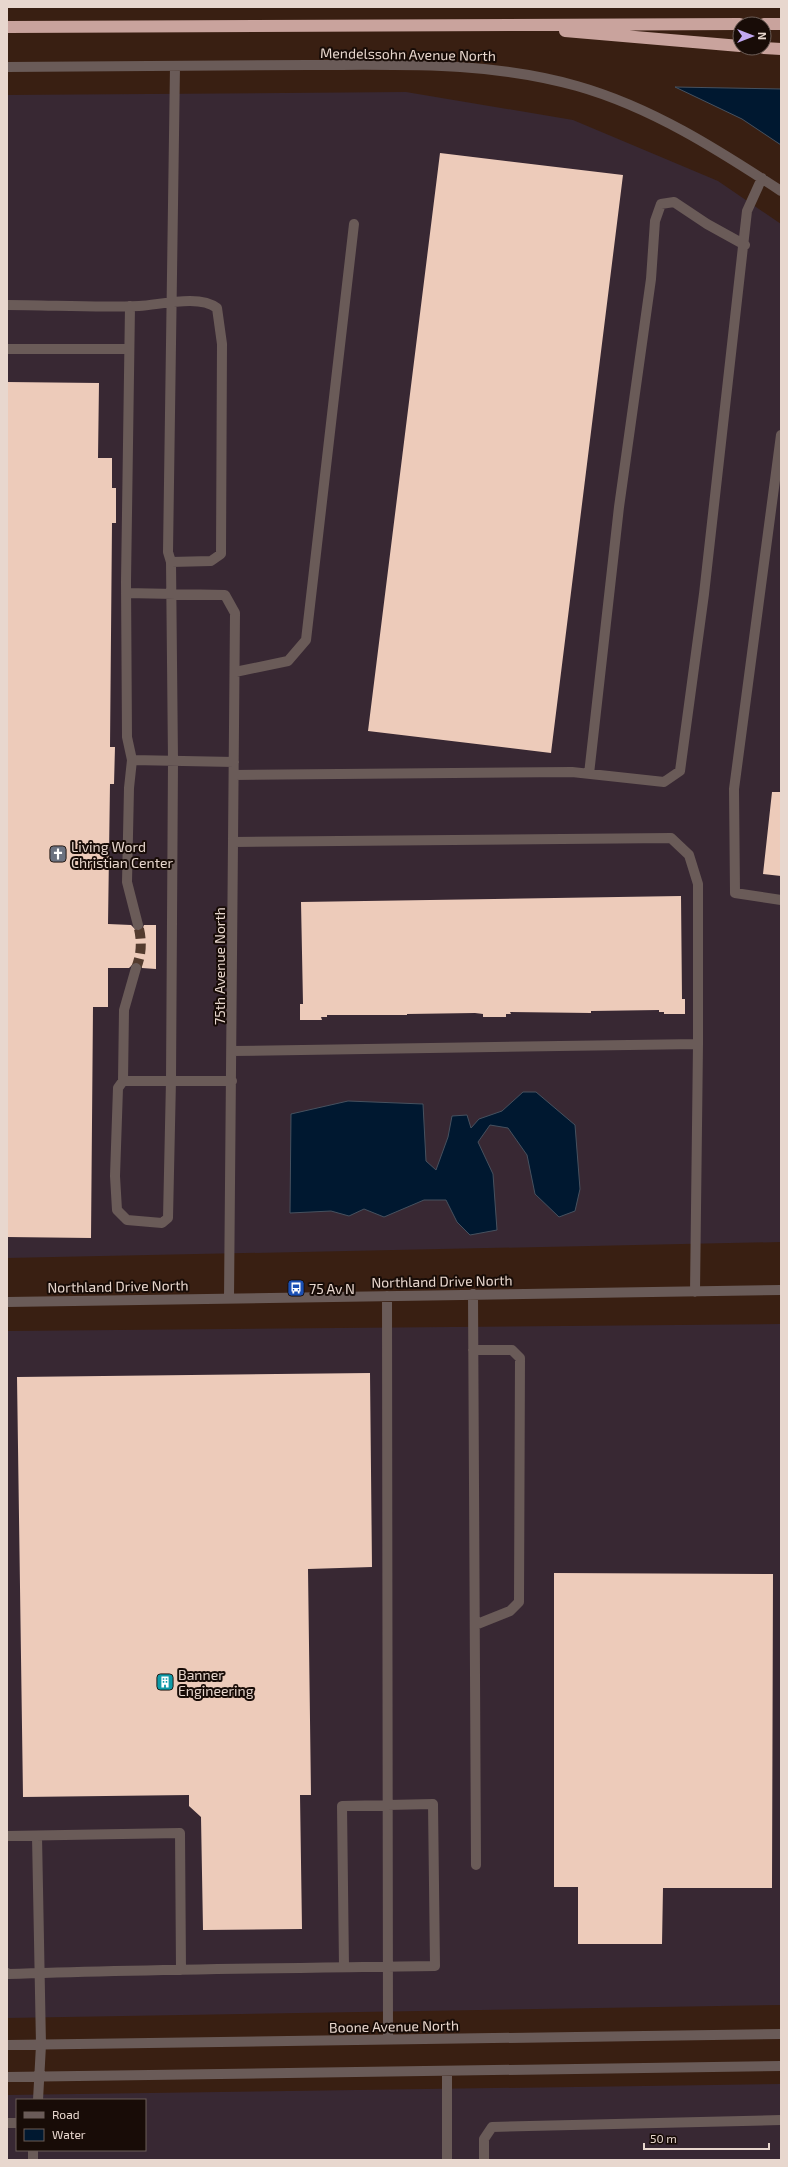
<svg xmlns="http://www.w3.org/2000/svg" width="788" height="2167" font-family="'Exo 2',sans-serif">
<rect width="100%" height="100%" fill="#391f12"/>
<!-- commercial -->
<path fill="#382833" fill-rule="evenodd" d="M406,92L573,120L718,181L781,224V1242L7,1258V95Z
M781,1324V2005L7,2018V1331Z
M781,2084V2160H7V2095ZM17,2100H145V2150H17Z"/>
<!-- water -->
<path fill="#001830" stroke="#46515f" d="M675,87L781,89V145L742,119Z
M523,1092H536L575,1125L580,1189L575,1211L559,1217L535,1194L527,1155L508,1128L490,1125L478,1142L493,1174L497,1230L470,1235L457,1222L446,1200H424L384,1217L364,1209L349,1216L331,1211L290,1213L291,1114L348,1101L423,1104L426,1161L436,1170L448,1137L452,1116L467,1115L471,1128L479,1119L502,1111Z"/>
<!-- building -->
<path fill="#edcbba" d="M440,153L623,175L551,753L368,731Z
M7,382L99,383L98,458H112V488H116V523H112L110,747H115L114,784H110L108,924L131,925L137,931L142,930L144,925H156V969L142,968L140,963L135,962L129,968H108V1007H93L91,1238L7,1237Z
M772,792H781V876L763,874Z
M681,896L682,999H685V1014H664V1012H659V1010L591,1011V1013L510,1012L511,1014H506V1017H483V1014L475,1013L407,1014V1015H327V1017H321L322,1020H300V1004H303L301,902Z
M370,1373L372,1567L308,1569L311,1795H300L302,1929L203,1930L201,1817L189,1806V1795L23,1797L17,1377Z
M554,1573L773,1574L772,1888H663L662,1944H578V1887H554Z"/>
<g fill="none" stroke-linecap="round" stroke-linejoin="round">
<!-- minor-tunnel -->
<path stroke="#533b2e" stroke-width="10" stroke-dasharray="10 5" stroke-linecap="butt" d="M136,968C142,954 142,939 138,925"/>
<!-- minor -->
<path stroke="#6a5b58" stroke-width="10" d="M7,67C108,66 209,66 309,65C400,65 489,61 577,86C651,107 717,149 781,191
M7,305C51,305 95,308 139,306C160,305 199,294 217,308L222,344L221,554L211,561L171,562L168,552L175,66
M130,306L126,582L127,737L132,760L129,788L127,882L138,925
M7,349H129
M781,435L734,789L735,893L781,900
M126,593L225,595L235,613L229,1299
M235,672L288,661L306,640L354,224
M132,760L234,762
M589,774L619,507L651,279L655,221L661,204L674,202L707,224L745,245
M234,775L572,772L664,782L680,771L704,594L747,211L762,178
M233,842L671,838L689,855L698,884V1044
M136,968L124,1010L123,1081L118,1088L115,1176L117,1210L127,1220L162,1223L168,1218L171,1080L173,761L171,562
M232,1051L698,1044L695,1292
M123,1081H232
M473,1294L476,1865
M387,1296L388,2040
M7,1302L781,1290
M473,1350H512L520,1358L519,1602L510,1611L475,1625
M7,1836L180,1833L181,1970
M37,1836L41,2045L38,2100
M7,1973L8,1974C150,1969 293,1968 435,1966L433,1804L342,1806L344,1967
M7,2045L781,2034
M7,2077L781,2066
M7,2123H17
M33,2160V2150
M447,2160V2071
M484,2160V2139L492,2127L781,2120"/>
<!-- highway -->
<path stroke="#c9a39d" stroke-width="12" d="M764,24H781
M7,27L740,24
M565,31L740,46
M764,48L781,49"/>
</g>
<!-- icons -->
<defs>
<g id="church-square" transform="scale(0.9)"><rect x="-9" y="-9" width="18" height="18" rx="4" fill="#6b7280" stroke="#180c07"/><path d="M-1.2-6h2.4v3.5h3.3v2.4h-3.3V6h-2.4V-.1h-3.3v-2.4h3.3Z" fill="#fff"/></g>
<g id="bus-square" transform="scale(0.9)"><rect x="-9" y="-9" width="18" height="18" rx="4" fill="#1a4fb4" stroke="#180c07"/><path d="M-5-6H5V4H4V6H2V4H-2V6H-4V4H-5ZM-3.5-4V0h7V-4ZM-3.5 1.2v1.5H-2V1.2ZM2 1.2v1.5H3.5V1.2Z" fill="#fff"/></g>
<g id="building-square" transform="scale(0.9)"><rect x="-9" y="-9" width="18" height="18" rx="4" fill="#0f9aa8" stroke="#180c07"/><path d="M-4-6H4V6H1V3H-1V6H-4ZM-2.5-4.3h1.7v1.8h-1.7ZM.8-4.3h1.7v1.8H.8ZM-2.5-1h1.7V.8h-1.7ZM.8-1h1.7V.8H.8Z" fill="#fff"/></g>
</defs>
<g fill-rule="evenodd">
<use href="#church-square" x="58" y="854"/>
<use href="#bus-square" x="296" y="1288"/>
<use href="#building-square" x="165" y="1682"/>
</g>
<g text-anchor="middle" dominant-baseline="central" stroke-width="4" stroke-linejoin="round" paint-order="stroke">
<!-- street labels -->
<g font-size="14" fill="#e8d7ce" stroke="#180c07">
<text transform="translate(408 54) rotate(1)">Mendelssohn Avenue North</text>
<text transform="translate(219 966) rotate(-90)">75th Avenue North</text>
<text transform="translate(442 1281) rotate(-1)">Northland Drive North</text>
<text transform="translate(118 1286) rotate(-1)">Northland Drive North</text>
<text transform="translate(394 2026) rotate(-1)">Boone Avenue North</text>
</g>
<!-- poi labels -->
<g font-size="14" fill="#e8d7ce" stroke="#180c07" text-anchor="start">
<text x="71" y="846">Living Word<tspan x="71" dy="16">Christian Center</tspan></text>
<text x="309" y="1288">75 Av N</text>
<text x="178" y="1674">Banner<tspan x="178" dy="16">Engineering</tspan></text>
</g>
</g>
<!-- border -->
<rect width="788" height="2167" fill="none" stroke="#e8d7ce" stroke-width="16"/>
<!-- legend -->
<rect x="16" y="2099" width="130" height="52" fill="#180c07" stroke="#6b5d57"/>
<rect x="24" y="2112" width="20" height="6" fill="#6a5b58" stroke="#6b5d57"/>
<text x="52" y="2119" font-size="12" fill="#e8d7ce">Road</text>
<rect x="24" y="2129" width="20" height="12" fill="#001830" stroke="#6b5d57"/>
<text x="52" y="2139" font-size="12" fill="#e8d7ce">Water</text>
<!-- north arrow -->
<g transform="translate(752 36) rotate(90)"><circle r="19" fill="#180c07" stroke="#6b5d57"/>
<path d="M0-3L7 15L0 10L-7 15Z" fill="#c2a8f3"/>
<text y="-6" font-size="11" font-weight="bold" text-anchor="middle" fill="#e8d7ce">N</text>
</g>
<!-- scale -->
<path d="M644 2143v6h125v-6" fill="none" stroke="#e8d7ce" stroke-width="2"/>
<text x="650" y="2143" font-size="12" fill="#e8d7ce" stroke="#180c07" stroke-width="3" paint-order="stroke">50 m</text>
</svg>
